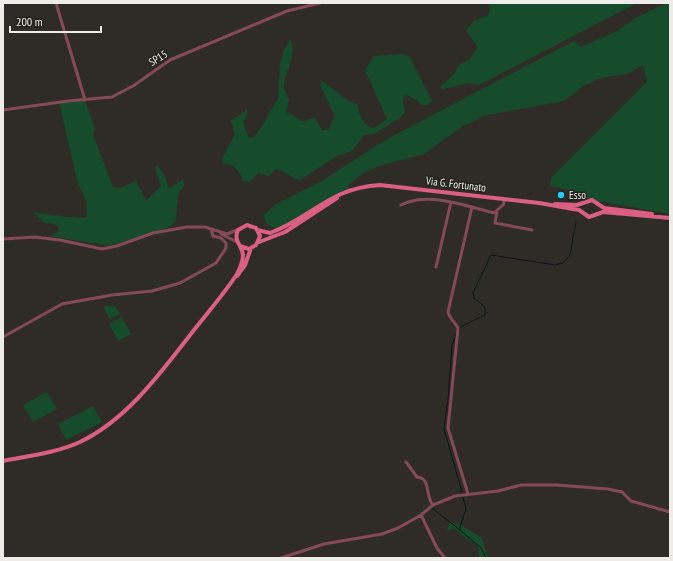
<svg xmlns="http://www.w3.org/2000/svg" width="673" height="561" font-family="'PT Sans Narrow',sans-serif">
<rect width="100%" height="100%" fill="#2f2c28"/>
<!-- green -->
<path fill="#164b2b" d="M490,3H637L479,85L470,83L442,89L440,87L455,73L459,65L469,60L477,49V46L466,30L474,21L489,15Z
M666,3H670V214L592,200L574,191L550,186L551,178L647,82L643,65L627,74L601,78L583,86L564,101L483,116L463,126L424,154L382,165L365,172L349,184L348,190L279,229C269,226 266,226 264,215L275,205L320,182L387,139L574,41L581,47L617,31L634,19Z
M290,39C298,52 286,70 284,85V89L289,100L286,112L303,121L315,118L322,130H328L335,116L320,85L322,81L349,101L357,104C360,114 362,126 374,128L387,119L365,70L374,56L400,54L409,56L432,101L427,105H421L417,100L406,95L403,100L405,112L400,118L374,134L364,135L352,151L337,156L300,180C293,180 286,171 276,169L269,176L258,173L250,182L241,181L242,177C238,170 232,162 222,164L223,157L235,134L231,120L244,112L247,108V115L243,123L249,138L254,137L262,126L278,98L280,64L283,52Z
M85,100L95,129L93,130L94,137L113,187L121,188L136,181L146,201L161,186L155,168L157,165L164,175L169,189L183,179L184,186L178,194L176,221L168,228L110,246L50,236L59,231L58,226L54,224L45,223L34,213C45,213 80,220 87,217L86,200L78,184L59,102Z
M112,305L116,307L120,314L110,319L103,307Z
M122,317L131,334L118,341L109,324Z
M47,392L57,409L33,422L23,405Z
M93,406L102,422L66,440L58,424Z
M450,522L462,526L482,538L486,554L490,558H480L477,544L468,540L454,528L447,531Z"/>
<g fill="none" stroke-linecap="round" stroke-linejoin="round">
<!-- stream -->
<path stroke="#041718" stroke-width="1" d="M459,330L462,326L485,315V307L474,298L473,293L491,255L555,265L563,263L570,255L576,221
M456,334L452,346L448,399L444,429L462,492
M463,497L466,509L460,527L461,531L481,548L486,558
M432,508L460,530"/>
<!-- minor -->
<path stroke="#854958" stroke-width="3" d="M56,3L85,100
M3,110L68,101L112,97L133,86L170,60L287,11L320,3
M401,205C428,191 466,206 494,213L503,205L505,199
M497,212L495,223L532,230
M221,234L237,242
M3,239L35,237L60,240L102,249L117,246L153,233L187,227H205L227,234L239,229
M436,267L451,202
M3,337L62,304L112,295L152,291L180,283L216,263L226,248V243L221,238L213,236L211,229
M406,462L417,477C431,478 425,496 433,505
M468,494L448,428L458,328C455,322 449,318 448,312L472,207
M421,515L437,548L445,558
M281,558L324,544L382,534L398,528L421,515L433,505L455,496L498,491L521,485H557L608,489L622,492L631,501L670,512"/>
<!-- major -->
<path stroke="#da5f83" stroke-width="4" d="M555,204L577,205L592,200L604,208L652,214
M257,230L270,233C313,217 329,188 380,185L539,203L579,210L589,217L603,212L670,218
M259,242L285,232L337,198
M237,276L245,265L251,248
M3,461C28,456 56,453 80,442C128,419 162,371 194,330C208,312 224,294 237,274C240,268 243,262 243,255C242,245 233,241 238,230L247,225L256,228L260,236L256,245L249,249L240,246"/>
</g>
<!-- markers -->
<circle fill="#24c9fe" stroke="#25231e" stroke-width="1.5" cx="561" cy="195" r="4"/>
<g text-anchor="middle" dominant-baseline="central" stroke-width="3" stroke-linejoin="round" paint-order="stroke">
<!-- street labels -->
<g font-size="11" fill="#edece9" stroke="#25231e">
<text transform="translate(158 58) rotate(-32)">SP15</text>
<text transform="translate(456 184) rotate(7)">Via G. Fortunato</text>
</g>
<!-- poi labels -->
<g font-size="11" fill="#edece9" stroke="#25231e" text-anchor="start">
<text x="569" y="195">Esso</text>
</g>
</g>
<!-- border -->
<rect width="673" height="561" fill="none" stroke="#edece9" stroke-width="8"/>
<!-- scale -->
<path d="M10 26v6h91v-6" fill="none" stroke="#edece9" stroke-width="2"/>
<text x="16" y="26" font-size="12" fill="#edece9" stroke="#25231e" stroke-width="3" paint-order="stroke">200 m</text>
</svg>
